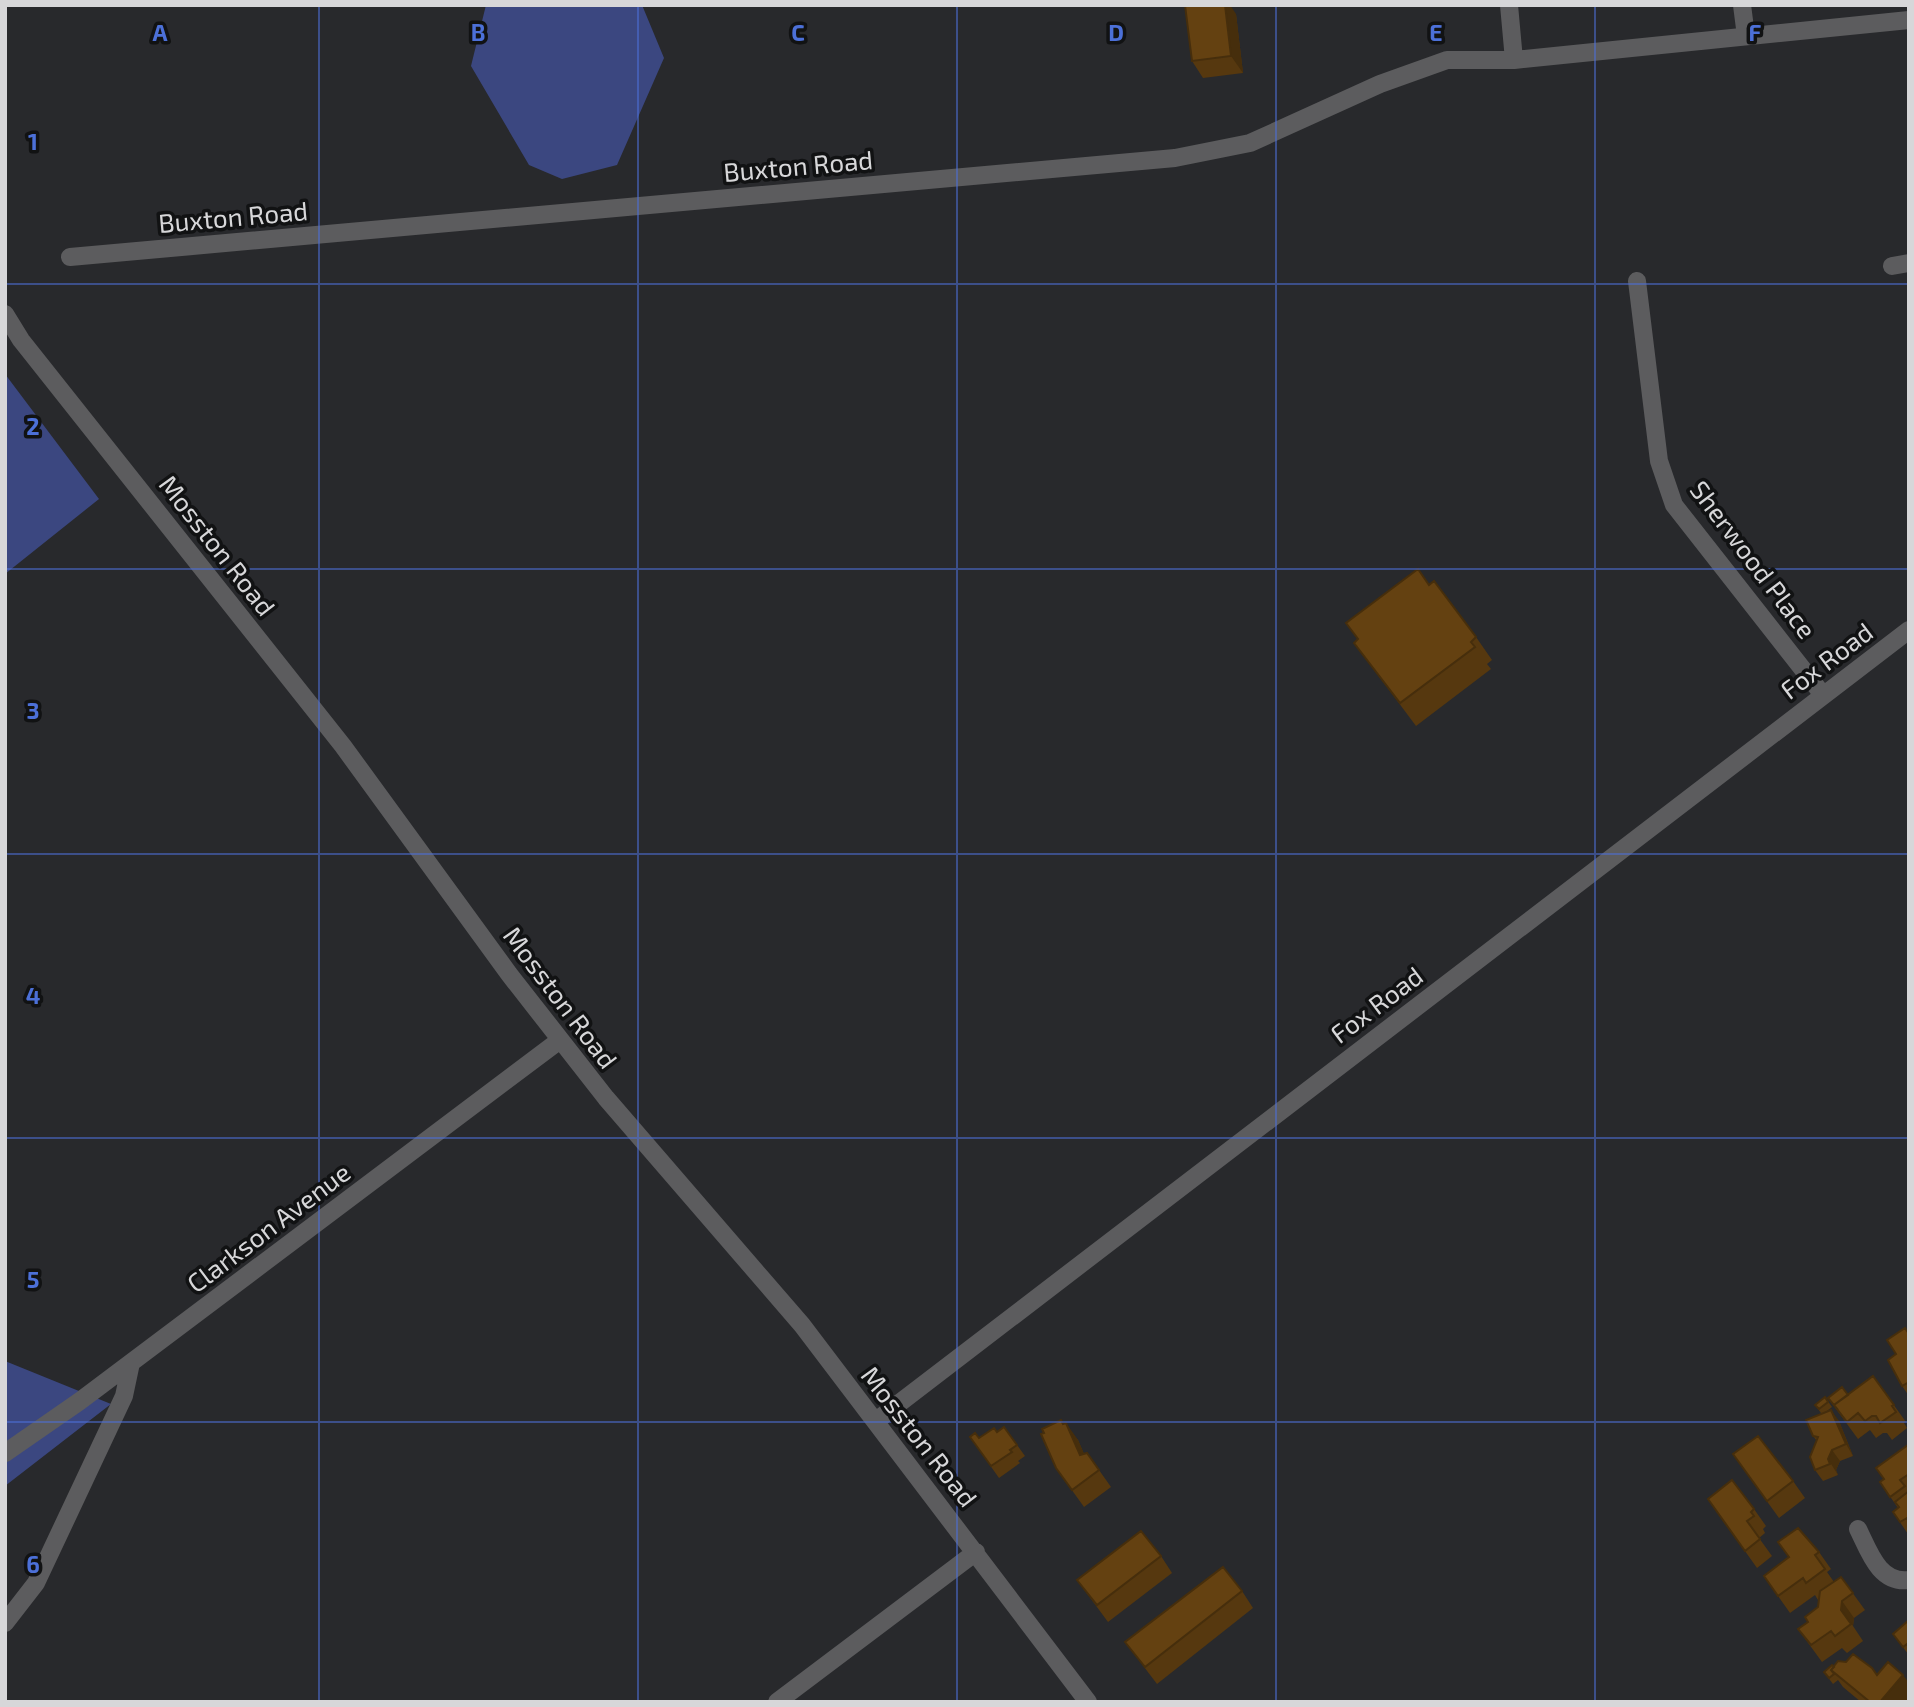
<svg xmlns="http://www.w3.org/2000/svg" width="1914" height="1707" font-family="'Exo 2',sans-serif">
<rect width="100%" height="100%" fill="#28292c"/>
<!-- green -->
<path fill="#3b4780" d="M486,5H642L664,58L617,165L562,179L529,165L471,66Z
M5,374L99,499L5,574Z
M5,1361L111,1404L5,1486Z"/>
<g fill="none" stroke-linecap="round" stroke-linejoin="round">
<!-- minor -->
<path stroke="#5c5c5e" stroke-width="18" d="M1509,5L1514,60
M1742,5L1746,36
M70,257L1175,158L1250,143L1380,84L1447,60H1514L1909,20
M1892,266L1909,263
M1637,281L1659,461L1674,505L1823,695
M5,314L21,340L343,746L509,974L606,1098L802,1325L1088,1702
M876,1421L1909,630
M5,1453L80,1401L560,1040
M1858,1529C1869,1551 1879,1584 1909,1580
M5,1623L36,1583L124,1396L131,1363
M777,1702L976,1552"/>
</g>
<!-- wall -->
<path fill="#56380f" d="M1236,14L1243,73L1203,78L1192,61Z
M1429,585L1476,637L1492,660L1487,664L1491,669L1416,726L1354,643L1358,640L1346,623Z
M1909,1333V1396L1902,1386L1896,1354Z
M1873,1376L1906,1422L1904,1423L1907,1428L1892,1440L1887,1433H1883L1876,1438L1870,1430L1858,1439L1828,1398L1848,1395Z
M1825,1397L1832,1407L1827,1411L1839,1421L1853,1456L1840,1461L1836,1470L1838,1475L1823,1481L1815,1470L1817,1441L1813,1436L1821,1413L1815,1405Z
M1064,1424L1078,1440L1084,1454L1087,1453L1111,1487L1084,1507L1056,1468Z
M1004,1427L1025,1456L1018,1461L1020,1463L999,1478L970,1437L979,1438L997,1432Z
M1909,1445V1533L1908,1534L1893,1512L1898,1508L1880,1482L1884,1479Z
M1745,1471L1793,1481L1805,1498L1779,1518Z
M1708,1499L1754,1509L1766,1526L1763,1529L1765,1533L1759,1538L1772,1556L1757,1568Z
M1778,1542L1819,1552L1831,1569L1827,1572L1834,1582L1841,1577L1865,1610L1854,1618L1853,1626L1863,1641L1847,1653L1842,1648L1822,1662L1798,1629L1808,1622L1818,1607L1819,1599L1818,1600L1815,1595L1790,1613L1764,1576L1789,1558Z
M1161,1556L1172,1573L1108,1622L1077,1580Z
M1242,1591L1253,1608L1157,1684L1125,1642Z
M1909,1620V1655L1901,1645Z
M1834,1667L1877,1675L1909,1699L1906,1702H1861L1843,1687L1838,1680L1833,1684L1824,1672Z"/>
<!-- shaded-wall -->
<path fill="#462e0c" d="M1225,5H1230L1236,14L1243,73L1231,56Z
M1831,1410L1839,1421L1853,1456L1846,1444Z
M1066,1423L1078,1440L1092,1472L1080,1455Z
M1832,1450L1840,1461L1836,1470L1838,1475L1828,1459Z
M1842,1601L1854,1618L1853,1626L1841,1610Z
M1903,1675L1909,1683V1699L1906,1702H1880Z"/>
<!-- building -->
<path fill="#644111" stroke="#462e0c" stroke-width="2" d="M1185,5H1225L1231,56L1192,61Z
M1418,569L1429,585L1434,581L1476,637L1471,642L1475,647L1400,703L1354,643L1358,639L1346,623Z
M1905,1328L1909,1334V1382L1902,1386L1888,1360L1896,1354L1887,1340Z
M1873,1376L1894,1405L1892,1406L1896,1412L1880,1423L1876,1416H1872L1865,1421L1858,1413L1847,1422L1834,1405Z
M1842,1387L1848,1395L1834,1405L1838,1410L1828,1398Z
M1825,1397L1828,1402L1819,1409L1815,1405Z
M1831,1410L1846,1444L1832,1450L1828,1459L1830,1464L1815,1470L1810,1457L1818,1437L1813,1436L1806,1420Z
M1061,1420L1063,1424L1066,1423L1080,1455L1087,1453L1099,1470L1072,1490L1056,1468L1041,1434L1044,1433L1042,1429Z
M1004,1427L1017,1445L1010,1450L1012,1452L991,1466L970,1437L975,1433L979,1438L994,1428L997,1432Z
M1758,1436L1793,1481L1767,1501L1733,1454Z
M1908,1445L1909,1474L1900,1480L1905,1486L1890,1497L1880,1482L1884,1479L1876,1468Z
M1732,1480L1754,1509L1751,1512L1754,1516L1747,1521L1760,1539L1745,1551L1708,1499Z
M1909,1491V1521L1907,1518L1900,1522L1893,1512L1899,1507L1895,1502Z
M1798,1528L1819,1552L1815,1555L1825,1569L1806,1583L1803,1578L1778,1596L1764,1576L1789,1557L1778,1542Z
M1141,1531L1161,1556L1097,1605L1077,1580Z
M1223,1567L1242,1591L1145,1667L1125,1642Z
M1841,1577L1853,1593L1842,1601L1841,1610L1851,1624L1835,1636L1831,1631L1811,1645L1798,1629L1808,1622L1805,1617L1818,1607L1820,1591Z
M1909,1620V1647L1907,1644L1903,1647L1893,1634Z
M1853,1654L1872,1668L1877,1675L1888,1662L1903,1675L1880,1702H1870L1831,1670L1838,1661L1846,1662Z
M1832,1665L1834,1667L1831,1670L1834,1674L1829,1678L1824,1672Z"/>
<!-- grid -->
<path fill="none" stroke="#4c70d8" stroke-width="2" stroke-opacity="0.55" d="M319,5V1702M638,5V1702M957,5V1702M1276,5V1702M1595,5V1702M5,284H1909M5,569H1909M5,854H1909M5,1138H1909M5,1422H1909"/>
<g text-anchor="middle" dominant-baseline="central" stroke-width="7" stroke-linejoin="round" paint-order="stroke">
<!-- street labels -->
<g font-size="26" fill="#d7d7d9" stroke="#111213">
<text transform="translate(798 165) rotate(-5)">Buxton Road</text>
<text transform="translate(233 216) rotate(-5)">Buxton Road</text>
<text transform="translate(218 545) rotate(52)">Mosston Road</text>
<text transform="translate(1754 559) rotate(53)">Sherwood Place</text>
<text transform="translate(1826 660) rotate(-37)">Fox Road</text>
<text transform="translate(561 997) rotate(53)">Mosston Road</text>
<text transform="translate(1376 1004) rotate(-37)">Fox Road</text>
<text transform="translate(268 1227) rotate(-37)">Clarkson Avenue</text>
<text transform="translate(920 1436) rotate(52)">Mosston Road</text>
</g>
</g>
<g font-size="23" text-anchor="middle" font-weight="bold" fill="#4c70d8" stroke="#111213" stroke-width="7" stroke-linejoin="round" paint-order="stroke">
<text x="160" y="41">A</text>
<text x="478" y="41">B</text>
<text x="798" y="41">C</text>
<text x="1116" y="41">D</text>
<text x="1436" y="41">E</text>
<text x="1755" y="41">F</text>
<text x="33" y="150">1</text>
<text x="33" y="435">2</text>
<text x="33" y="719">3</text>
<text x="33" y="1004">4</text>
<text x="33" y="1288">5</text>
<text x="33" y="1573">6</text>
</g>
<!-- border -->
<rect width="1914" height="1707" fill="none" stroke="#d7d7d9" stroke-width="14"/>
</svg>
